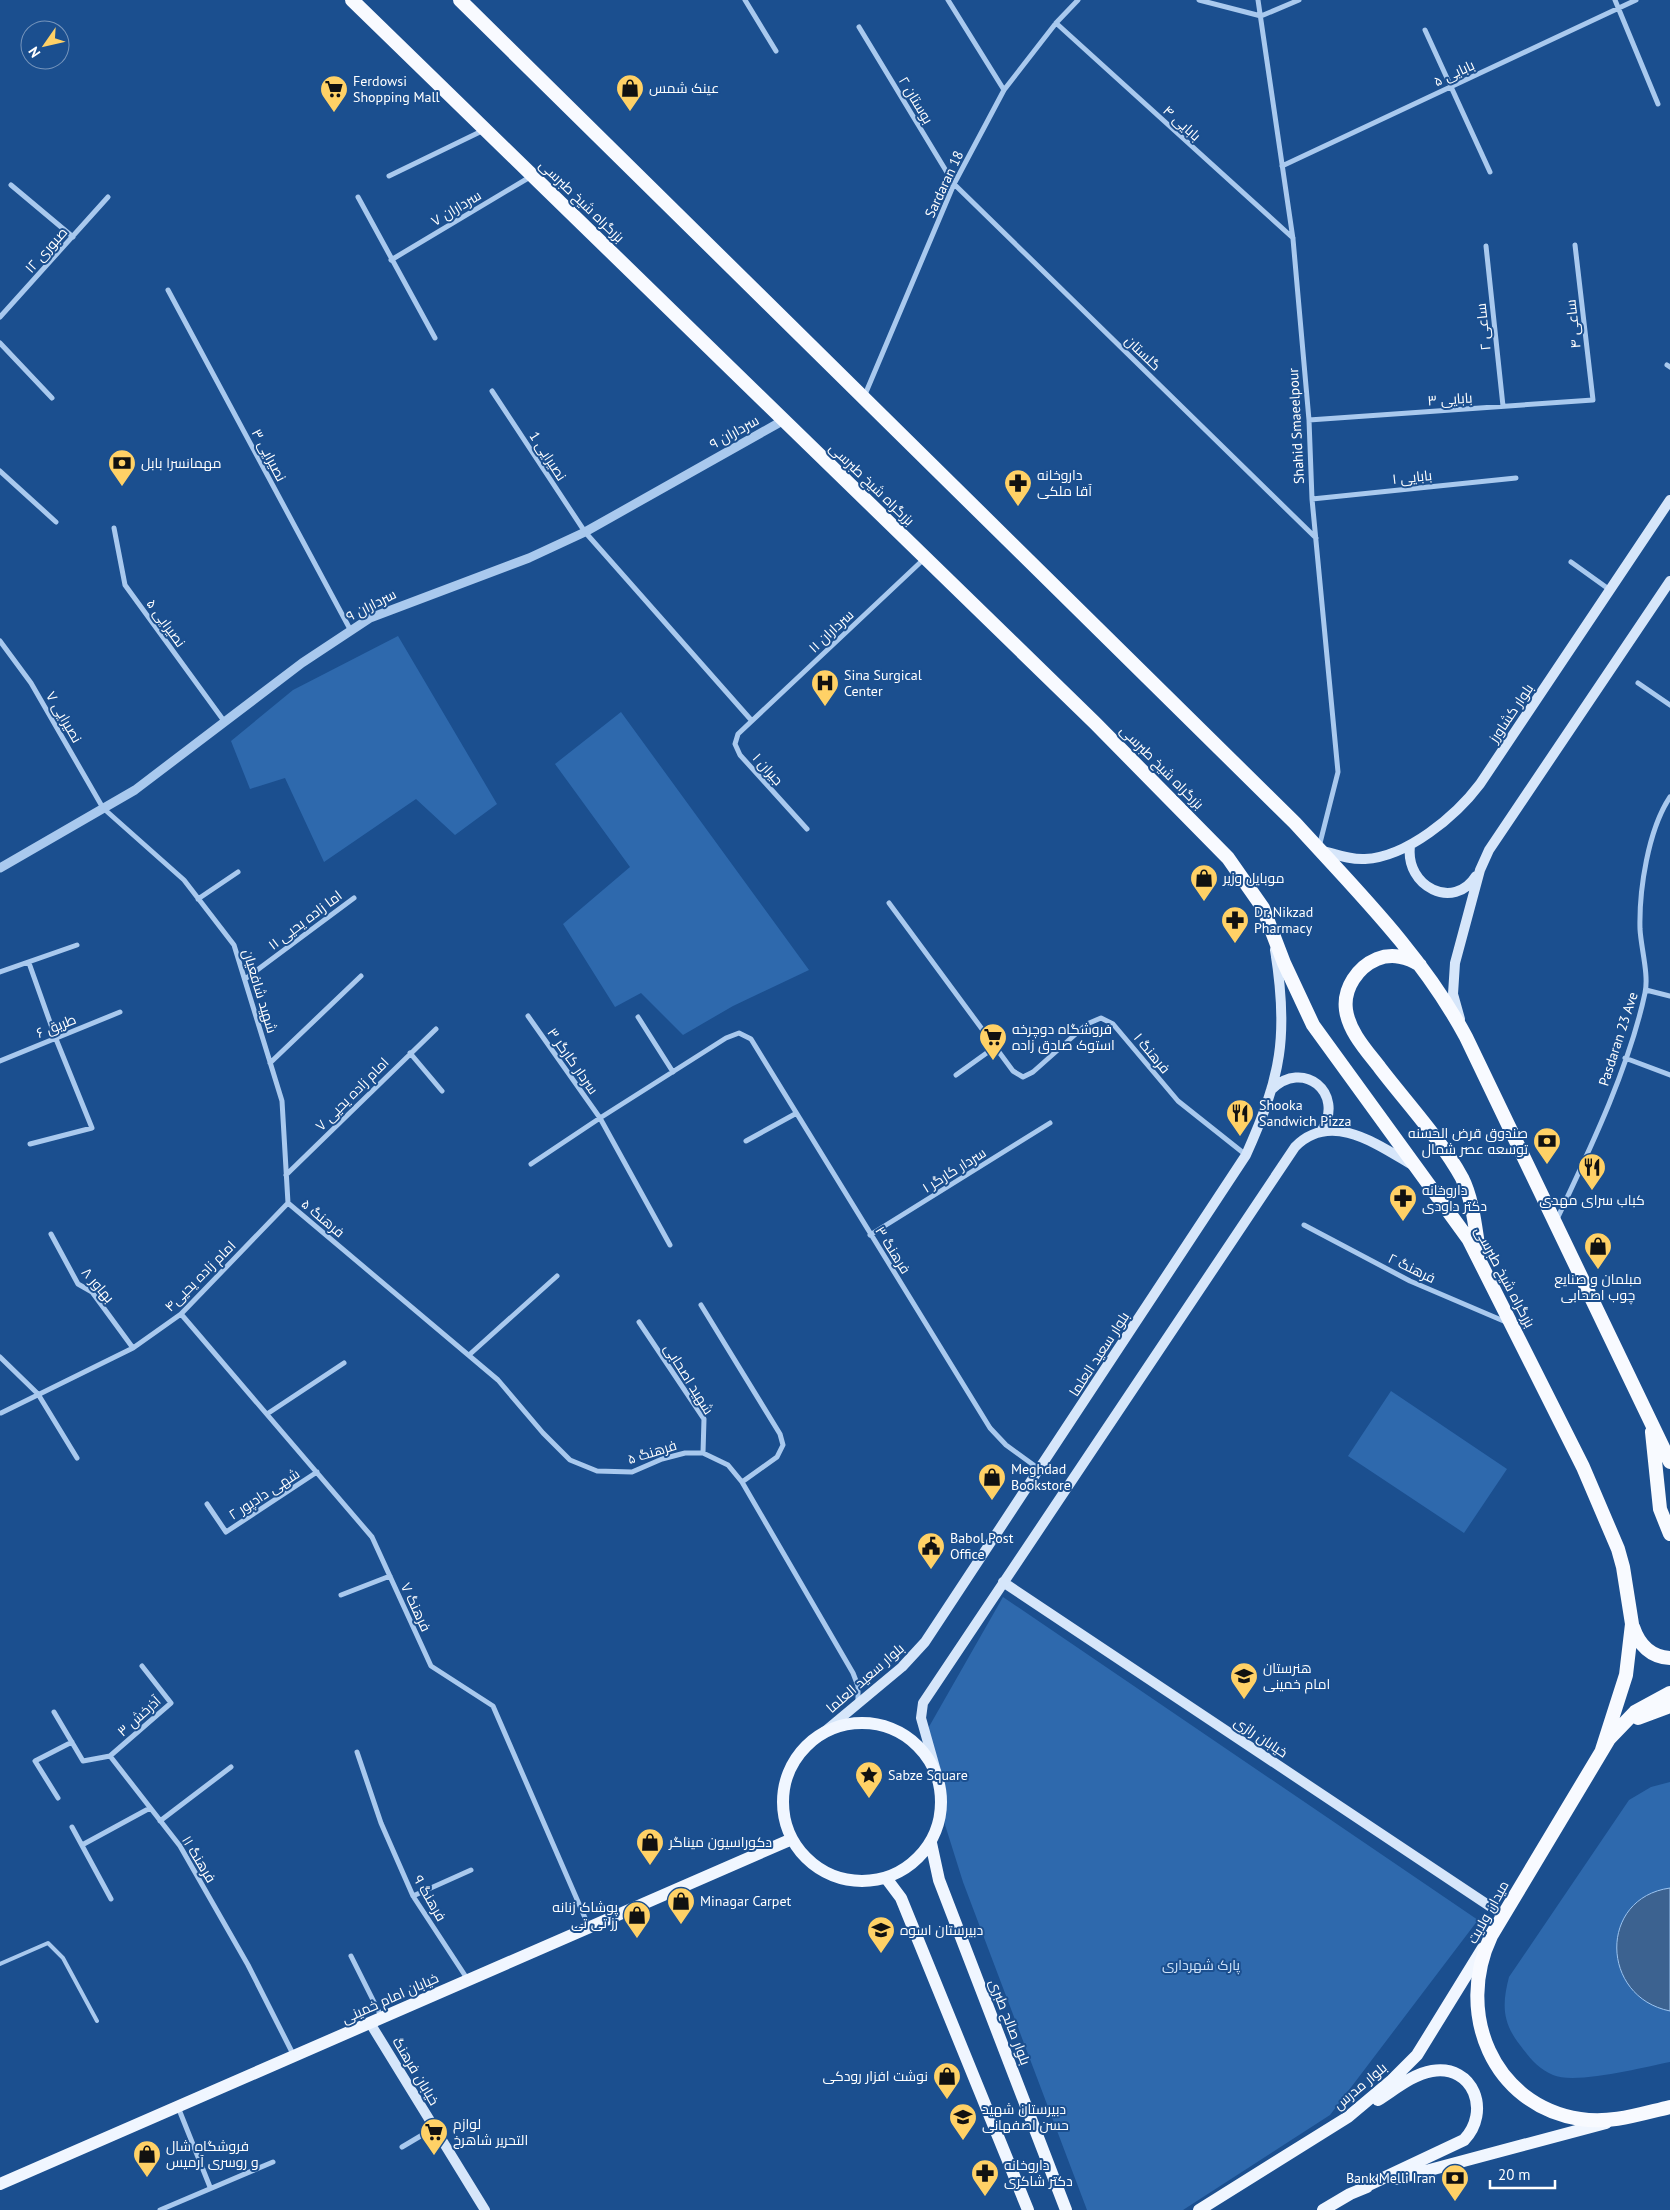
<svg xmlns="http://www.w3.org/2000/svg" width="1670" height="2210" font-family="'PT Sans',Cairo,sans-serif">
<rect width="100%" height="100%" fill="#1b4f8f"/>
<!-- green -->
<path fill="#2e69ad" d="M398,636L497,804L455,835L416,799L324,862L285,778L250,789L231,741L293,690Z
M621,712L809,970L733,1006L683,1035L641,993L615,1007L563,924L630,867L555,764Z
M1391,1391L1507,1469L1464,1533L1348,1456Z
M1003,1597L1478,1920L1330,2115L1183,2210H1087L963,1882L941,1812L931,1763L922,1739Z
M1670,1782V2062C1644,2067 1575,2085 1553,2075C1538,2069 1529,2057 1520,2045C1502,2022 1502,2004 1509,1977L1629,1800L1651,1787Z"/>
<!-- water -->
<path fill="#3c6290" stroke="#9cc4f0" d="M1670,1888V2011C1600,1997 1598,1898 1670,1888Z"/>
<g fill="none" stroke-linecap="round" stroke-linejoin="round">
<!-- service -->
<path stroke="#a9c9ee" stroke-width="4" d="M0,1964L48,1943L63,1958L97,2021"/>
<!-- minor -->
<path stroke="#a9c9ee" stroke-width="5" d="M745,0L776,51
M948,0L1004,90
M1199,0L1261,16L1299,0
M1258,0L1293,239L1309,420L1312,499L1338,772L1319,847
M1615,0L1658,104
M1056,23L1293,238
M859,27L954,184L1316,538
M1425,30L1490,172
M1282,166L1636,0
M389,176L484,130
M11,185L73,237
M358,197L435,338
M1486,246L1503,406
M391,260L530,177
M168,290L351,631
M0,317L108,197
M0,343L52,398
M1667,365L1670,367
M492,391L585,532L752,721
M864,397L954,184L1004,90L1056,23L1078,0
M1309,420L1593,400L1575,245
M0,471L56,522
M1312,499L1516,478
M114,528L125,585L224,721
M1571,562L1610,590
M0,641L31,683L103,808L184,880L234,945L282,1101L288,1203
M1638,683L1670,705
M807,829L740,755L735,744L738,734L925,558
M198,899L238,872
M889,903L1013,1071L1023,1077L1033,1072L1087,1024L1101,1018L1113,1024L1178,1101L1246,1155
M29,963L56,1039L92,1128L30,1144
M0,972L77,945
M245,979L354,898
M1646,990L1670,996
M528,1016L600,1118L670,1245
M638,1017L673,1072
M410,1053L442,1091
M1625,1058L1670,1075
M0,1061L120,1012
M270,1063L361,976
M956,1075L995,1047
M746,1141L795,1114
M531,1164L600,1118L726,1038L739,1033L751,1039L990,1428L1006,1445L1039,1469
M286,1175L436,1029
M288,1203L498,1380L543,1433L570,1460L597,1471L632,1472L662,1459L685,1453H703L728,1465L742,1482L853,1673L858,1686V1703
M1557,1219C1590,1149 1629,1068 1645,993C1649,975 1641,948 1640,929C1639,890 1648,830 1670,797
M1304,1225L1410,1281L1506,1322
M51,1234L78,1284L92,1292L133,1348
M870,1235L1050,1123
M701,1305L780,1434L783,1445L777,1457L742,1482
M181,1314L372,1537L431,1666L493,1706L589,1927
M639,1322L704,1419L703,1453
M469,1355L557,1276
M0,1357L38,1394L77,1458
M1,1413L133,1348L181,1314L288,1203
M267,1414L344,1363
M207,1504L226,1532L317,1472
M341,1595L390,1576
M54,1712L83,1761L110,1756L180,1846L248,1965L294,2056
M357,1752L381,1823L413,1896L468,1980
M110,1756L171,1703L142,1666
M58,1798L35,1761L72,1742
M160,1821L231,1767
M72,1827L111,1899
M82,1845L150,1808
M413,1896L471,1870
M351,1956L382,2018
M178,2107L210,2187
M402,2147L434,2128
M160,2210L273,2162"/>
<!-- tertiary -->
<path stroke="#a9c9ee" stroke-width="9" d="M0,868L135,790L302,663L370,618L529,558L585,532L784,420"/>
<!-- secondary -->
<path stroke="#d6e6fa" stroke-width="10" d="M1410,846C1405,887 1454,911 1476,876
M1320,850C1335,854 1350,860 1365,859C1407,857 1456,816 1480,784L1670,500
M1460,1019L1453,994L1455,963L1480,870L1489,850L1670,581
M1271,1090C1303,1058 1345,1093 1322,1130
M1003,1582L1503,1915
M818,1737L902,1667L925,1642L1246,1155C1281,1077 1289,1036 1275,950
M938,1778L921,1718L923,1703L1295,1147C1331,1110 1378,1145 1414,1166
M370,2023L485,2210"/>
<!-- primary -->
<path stroke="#f0f6ff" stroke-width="12" d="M783 1802a79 79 0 1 1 158 0a79 79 0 1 1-158 0Z
M931,1843L939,1880L1066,2210
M886,1878L901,1898L1028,2210
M1396,2179L1606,2123
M0,2184L792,1839
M1360,2189L1464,2140C1491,2112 1474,2064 1432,2071C1413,2074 1394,2090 1378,2100
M1199,2210L1348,2117L1392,2080L1417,2055L1483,1948
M1323,2210L1350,2194L1367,2187"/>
<!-- trunk -->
<path stroke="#f8faff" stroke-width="14" d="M352,0L1095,723L1228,858L1263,908L1284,963L1313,1025L1469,1240L1583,1467L1618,1549L1623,1567L1632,1624L1626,1675L1602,1750
M460,0L1295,823C1357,891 1422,955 1466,1037L1670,1462
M1420,965C1408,957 1392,953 1377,959C1358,967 1343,988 1346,1010C1349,1032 1367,1051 1380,1068C1406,1102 1442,1141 1462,1178C1473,1200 1475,1227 1479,1251
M1652,1432L1660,1509L1670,1534
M1633,1627C1639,1645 1651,1657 1670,1658
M1670,1693L1635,1712L1609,1739L1491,1936C1455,2012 1492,2105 1580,2119C1611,2124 1640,2114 1670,2107
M1638,1718L1670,1706"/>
</g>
<!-- icons -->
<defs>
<g id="shop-pin" transform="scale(1.4375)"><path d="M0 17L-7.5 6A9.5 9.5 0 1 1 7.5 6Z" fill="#ffd166" stroke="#1b4f8f"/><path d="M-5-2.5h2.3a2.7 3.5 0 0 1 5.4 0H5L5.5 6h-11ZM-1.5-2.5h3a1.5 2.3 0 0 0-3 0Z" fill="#111"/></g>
<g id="supermarket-pin" transform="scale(1.4375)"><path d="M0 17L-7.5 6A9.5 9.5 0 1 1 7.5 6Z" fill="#ffd166" stroke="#1b4f8f"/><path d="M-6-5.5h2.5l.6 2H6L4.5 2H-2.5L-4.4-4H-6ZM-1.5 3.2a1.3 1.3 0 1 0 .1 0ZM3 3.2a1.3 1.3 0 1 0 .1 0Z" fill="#111"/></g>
<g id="bank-pin" transform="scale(1.4375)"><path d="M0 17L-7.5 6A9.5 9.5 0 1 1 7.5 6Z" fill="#ffd166" stroke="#1b4f8f"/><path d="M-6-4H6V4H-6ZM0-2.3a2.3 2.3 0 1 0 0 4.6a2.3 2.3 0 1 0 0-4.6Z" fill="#111"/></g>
<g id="pharmacy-pin" transform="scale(1.4375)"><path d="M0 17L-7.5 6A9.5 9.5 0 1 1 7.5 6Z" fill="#ffd166" stroke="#1b4f8f"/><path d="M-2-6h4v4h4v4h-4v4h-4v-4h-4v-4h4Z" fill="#111"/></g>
<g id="hospital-pin" transform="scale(1.4375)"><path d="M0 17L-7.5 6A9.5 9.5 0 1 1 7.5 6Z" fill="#ffd166" stroke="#1b4f8f"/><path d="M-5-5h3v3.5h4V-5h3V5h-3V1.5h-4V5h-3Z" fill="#111"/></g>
<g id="restaurant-pin" transform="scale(1.4375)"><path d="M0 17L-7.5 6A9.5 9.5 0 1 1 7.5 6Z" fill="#ffd166" stroke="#1b4f8f"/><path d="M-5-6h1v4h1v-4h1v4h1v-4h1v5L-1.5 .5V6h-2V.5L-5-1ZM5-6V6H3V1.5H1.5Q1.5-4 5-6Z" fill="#111"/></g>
<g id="civic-pin" transform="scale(1.4375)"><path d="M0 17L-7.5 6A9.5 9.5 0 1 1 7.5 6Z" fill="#ffd166" stroke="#1b4f8f"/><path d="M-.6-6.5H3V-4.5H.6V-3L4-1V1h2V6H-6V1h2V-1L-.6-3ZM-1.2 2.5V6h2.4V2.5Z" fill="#111"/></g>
<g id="school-pin" transform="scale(1.4375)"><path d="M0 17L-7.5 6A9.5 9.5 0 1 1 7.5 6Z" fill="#ffd166" stroke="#1b4f8f"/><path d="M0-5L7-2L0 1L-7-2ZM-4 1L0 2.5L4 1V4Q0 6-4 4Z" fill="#111"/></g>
<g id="sight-pin" transform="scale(1.4375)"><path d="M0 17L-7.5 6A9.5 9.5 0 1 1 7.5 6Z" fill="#ffd166" stroke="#1b4f8f"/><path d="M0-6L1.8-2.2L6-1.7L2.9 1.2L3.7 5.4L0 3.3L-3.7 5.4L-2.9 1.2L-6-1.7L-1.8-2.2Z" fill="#111"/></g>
</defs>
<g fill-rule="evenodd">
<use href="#shop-pin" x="630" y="88"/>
<use href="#supermarket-pin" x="334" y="89"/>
<use href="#bank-pin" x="122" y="463"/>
<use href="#pharmacy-pin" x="1018" y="483"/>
<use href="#hospital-pin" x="825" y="683"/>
<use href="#shop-pin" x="1204" y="878"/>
<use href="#pharmacy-pin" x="1235" y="920"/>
<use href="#supermarket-pin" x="993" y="1037"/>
<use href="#restaurant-pin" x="1240" y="1113"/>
<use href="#bank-pin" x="1547" y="1141"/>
<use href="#restaurant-pin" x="1592" y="1167"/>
<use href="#pharmacy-pin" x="1403" y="1198"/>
<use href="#shop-pin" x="1598" y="1246"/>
<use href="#shop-pin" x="992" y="1477"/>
<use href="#civic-pin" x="931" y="1546"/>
<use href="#school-pin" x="1244" y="1676"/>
<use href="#sight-pin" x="869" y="1775"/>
<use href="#shop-pin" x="650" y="1842"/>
<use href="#shop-pin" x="681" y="1901"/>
<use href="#shop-pin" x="637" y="1915"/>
<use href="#school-pin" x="881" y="1930"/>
<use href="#shop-pin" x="947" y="2076"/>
<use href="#school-pin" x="963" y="2117"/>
<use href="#supermarket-pin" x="434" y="2132"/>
<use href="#shop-pin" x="147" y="2154"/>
<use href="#pharmacy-pin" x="985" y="2173"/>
<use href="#bank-pin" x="1455" y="2178"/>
</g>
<g text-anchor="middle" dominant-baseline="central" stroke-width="4" stroke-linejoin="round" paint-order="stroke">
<!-- street labels -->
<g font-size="14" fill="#fff" stroke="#1b4f8f">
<text transform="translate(1454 73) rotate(-25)">بابایی ۵</text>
<text transform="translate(916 100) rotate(59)">بوستان ۲</text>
<text transform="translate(1182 123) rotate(42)">بابایی ۴</text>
<text transform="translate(944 184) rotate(-65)">Sardaran 18</text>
<text transform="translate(582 201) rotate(44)">بزرگراه شیخ طبرسی</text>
<text transform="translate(456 208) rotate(-31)">سرداران ۷</text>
<text transform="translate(46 250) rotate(-48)">صبوری ۱۲</text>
<text transform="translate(1573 324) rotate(-96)">ساعی ۴</text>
<text transform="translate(1483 327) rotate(-96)">ساعی ۲</text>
<text transform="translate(1143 353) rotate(44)">گلستان</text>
<text transform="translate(1450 399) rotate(-4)">بابایی ۳</text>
<text transform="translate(1296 426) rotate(-93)">Shahid Smaeelpour</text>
<text transform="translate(734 432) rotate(-29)">سرداران ۹</text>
<text transform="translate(269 455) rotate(62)">نصیرایی ۳</text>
<text transform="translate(548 456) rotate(57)">نصیرایی 1</text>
<text transform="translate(1412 477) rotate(-6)">بابایی ۱</text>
<text transform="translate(872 484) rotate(44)">بزرگراه شیخ طبرسی</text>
<text transform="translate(371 605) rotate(-27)">سرداران ۹</text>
<text transform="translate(166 623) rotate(54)">نصیرایی ۵</text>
<text transform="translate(831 631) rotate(-43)">سرداران ۱۱</text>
<text transform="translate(1511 713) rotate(-56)">بلوار کشاورز</text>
<text transform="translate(64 717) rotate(60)">نصیرایی ۷</text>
<text transform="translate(1162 767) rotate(45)">بزرگراه شیخ طبرسی</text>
<text transform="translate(768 769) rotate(48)">جیران ۱</text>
<text transform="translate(305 920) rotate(-37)">اما زاده یحیی ۱۱</text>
<text transform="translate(260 991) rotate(73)">شهید شافعیان</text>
<text transform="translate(56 1026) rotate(-22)">طریق ۶</text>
<text transform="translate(1618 1039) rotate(-72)">Pasdaran 23 Ave</text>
<text transform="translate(1152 1053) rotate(50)">فرهنگ ۱</text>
<text transform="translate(573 1061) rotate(55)">سردار کارگر ۳</text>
<text transform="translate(352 1094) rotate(-45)">امام زاده یحیی ۷</text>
<text transform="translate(954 1170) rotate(-32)">سردار کارگر ۱</text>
<text transform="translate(323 1218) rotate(40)">فرهنگ ۵</text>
<text transform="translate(893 1250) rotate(58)">فرهنگ ۳</text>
<text transform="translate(1412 1268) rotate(26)">فرهنگ ۲</text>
<text transform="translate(200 1276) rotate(-45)">امام زاده یحیی۴</text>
<text transform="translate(1505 1277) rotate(62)">بزرگراه شیخ طبرسی</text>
<text transform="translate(98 1285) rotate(49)">بهاور ۸</text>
<text transform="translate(1099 1354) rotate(-57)">بلوار سعید العلما</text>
<text transform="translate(689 1379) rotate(58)">شهید اصحابی</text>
<text transform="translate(652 1452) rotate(-17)">فرهنگ ۵</text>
<text transform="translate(264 1494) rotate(-33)">شهی دادپور ۲</text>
<text transform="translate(416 1607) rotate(65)">فرهنگ ۷</text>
<text transform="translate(865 1678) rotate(-41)">بلوار سعید العلما</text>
<text transform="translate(139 1716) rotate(-42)">آذرخش ۳</text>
<text transform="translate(1261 1737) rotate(34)">خیابان رازی</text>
<text transform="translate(199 1859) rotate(59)">فرهنگ ۱۱</text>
<text transform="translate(430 1898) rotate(60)">فرهنگ ۹</text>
<text transform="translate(1488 1912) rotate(-61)">میدان ولایت</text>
<text transform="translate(390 1998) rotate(-24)">خیابان امام خمینی</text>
<text transform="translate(1010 2022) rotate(69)">بلوار صالح طبری</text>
<text transform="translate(416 2071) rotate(59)">خیابان فرهنگ</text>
<text transform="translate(1360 2086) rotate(-40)">بلوار مدرس</text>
</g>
<!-- poi labels -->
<g font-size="14" fill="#fff" stroke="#1b4f8f" text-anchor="start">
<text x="353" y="81">Ferdowsi<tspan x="353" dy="16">Shopping Mall</tspan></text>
<text x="649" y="88">عینک شمس</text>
<text x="141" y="463">مهمانسرا بابل</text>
<text x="1037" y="475">داروخانه<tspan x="1037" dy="16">آقا ملکی</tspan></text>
<text x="844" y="675">Sina Surgical<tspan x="844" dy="16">Center</tspan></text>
<text x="1223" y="878">موبایل وزیر</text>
<text x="1254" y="912">Dr. Nikzad<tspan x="1254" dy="16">Pharmacy</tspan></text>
<text x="1012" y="1029">فروشگاه دوچرخه<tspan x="1012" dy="16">استوک صادق زاده</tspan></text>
<text x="1259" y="1105">Shooka<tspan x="1259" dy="16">Sandwich Pizza</tspan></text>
<text x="1528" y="1133" text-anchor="end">صندوق قرض الحسنه<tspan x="1528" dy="16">توسعه عصر شمال</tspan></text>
<text x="1422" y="1190">داروخانه<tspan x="1422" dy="16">دکتر داودی</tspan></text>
<text x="1592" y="1200" text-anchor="middle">کباب سرای مهدی</text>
<text x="1598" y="1279" text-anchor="middle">مبلمان و صنایع<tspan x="1598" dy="16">چوب اصحابی</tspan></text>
<text x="1011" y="1469">Meghdad<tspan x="1011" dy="16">Bookstore</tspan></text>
<text x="950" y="1538">Babol Post<tspan x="950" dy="16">Office</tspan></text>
<text x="1263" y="1668">هنرستان<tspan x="1263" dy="16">امام خمینی</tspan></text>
<text x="888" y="1775">Sabze Square</text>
<text x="669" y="1842">دکوراسیون میناگر</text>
<text x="700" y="1901">Minagar Carpet</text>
<text x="618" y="1907" text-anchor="end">پوشاک زنانه<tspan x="618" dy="16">رز تی تی</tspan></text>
<text x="900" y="1930">دبیرستان اسوه</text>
<text x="928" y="2076" text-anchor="end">نوشت افزار رودکی</text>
<text x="982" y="2109">دبیرستان شهید<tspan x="982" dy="16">حسن اصفهانی</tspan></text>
<text x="453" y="2124">لوازم<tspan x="453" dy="16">التحریر شاهرخ</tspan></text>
<text x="166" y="2146">فروشگاه شال<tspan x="166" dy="16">و روسری آرمیس</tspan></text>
<text x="1004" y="2165">داروخانه<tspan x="1004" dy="16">دکتر شاکری</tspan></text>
<text x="1436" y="2178" text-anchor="end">Bank Melli Iran</text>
</g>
<!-- park labels -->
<g font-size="14" fill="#cfe3fa" stroke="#1b4f8f">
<text x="1201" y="1965">پارک شهرداری</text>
</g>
</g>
<!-- north arrow -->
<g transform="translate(45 45) rotate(236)"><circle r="24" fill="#1b4f8f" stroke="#7695bc"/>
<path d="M0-4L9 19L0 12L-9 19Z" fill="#ffd166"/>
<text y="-8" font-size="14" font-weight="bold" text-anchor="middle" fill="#ffffff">N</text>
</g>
<!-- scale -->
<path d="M1490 2180v8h65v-8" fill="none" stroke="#ffffff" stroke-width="2.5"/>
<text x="1498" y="2180" font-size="15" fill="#ffffff" stroke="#1b4f8f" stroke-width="4" paint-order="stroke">20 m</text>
</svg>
